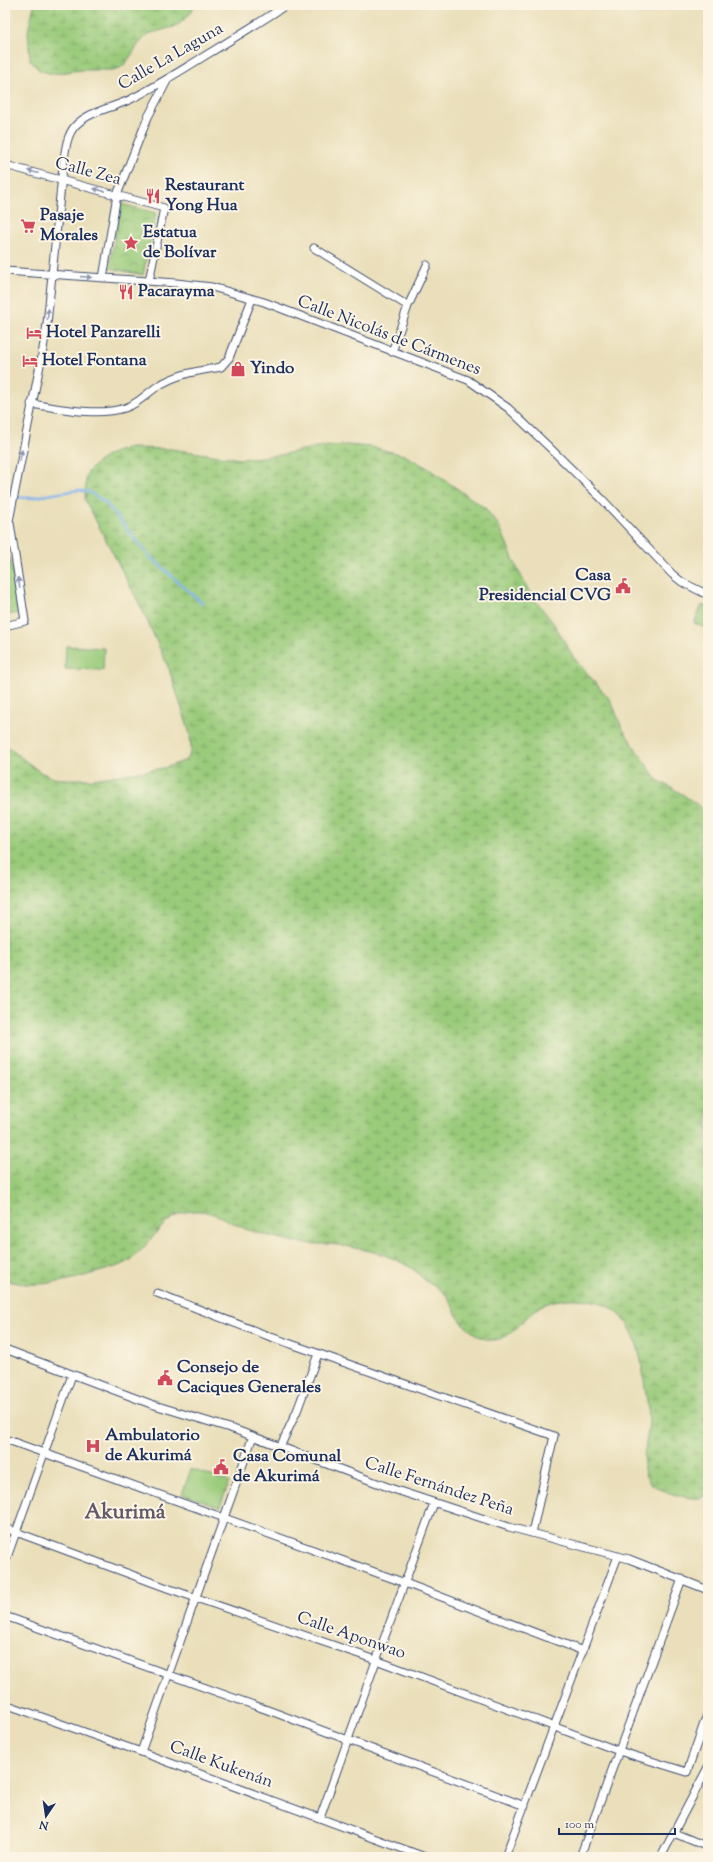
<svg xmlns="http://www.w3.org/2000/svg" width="713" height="1862" font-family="'Sorts Mill Goudy',serif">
<defs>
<pattern id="wetland-marsh" width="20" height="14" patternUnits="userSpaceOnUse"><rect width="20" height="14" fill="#9acb7a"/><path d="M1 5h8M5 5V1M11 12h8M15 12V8" fill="none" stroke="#7da567"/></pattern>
<pattern id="park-crowns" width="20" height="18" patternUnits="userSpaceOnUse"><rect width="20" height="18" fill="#9acb7a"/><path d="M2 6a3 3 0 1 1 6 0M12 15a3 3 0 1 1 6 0" fill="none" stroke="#7da567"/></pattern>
</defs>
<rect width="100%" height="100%" fill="#fcf5e5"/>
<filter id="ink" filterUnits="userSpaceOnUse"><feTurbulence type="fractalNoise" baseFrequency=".025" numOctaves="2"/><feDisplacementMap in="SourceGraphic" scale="8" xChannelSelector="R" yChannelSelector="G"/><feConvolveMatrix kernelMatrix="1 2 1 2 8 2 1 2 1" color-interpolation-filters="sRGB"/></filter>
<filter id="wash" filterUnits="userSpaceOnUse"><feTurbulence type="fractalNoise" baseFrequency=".012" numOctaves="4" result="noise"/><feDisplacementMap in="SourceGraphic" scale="16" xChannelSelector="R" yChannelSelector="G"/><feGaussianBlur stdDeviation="0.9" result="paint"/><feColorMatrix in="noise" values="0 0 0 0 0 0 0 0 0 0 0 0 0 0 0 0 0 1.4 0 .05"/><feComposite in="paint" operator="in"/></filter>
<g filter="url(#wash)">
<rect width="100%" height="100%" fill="#eadfba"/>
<!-- wetland -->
<path fill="url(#wetland-marsh)" stroke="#5a7d6c" d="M34,5H195L189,15L177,26L148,34L138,45L126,63L120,68L113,70H82L52,74L39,70L30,60L28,31Z
M347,445L372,447L404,455L426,467L485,508L500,527L517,568L531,595L554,624L574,658L611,701L622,728L656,779L682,794L708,812V1189C698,1207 698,1227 708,1245V1494C699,1501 688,1498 677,1495C668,1493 654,1488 648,1480C638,1466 649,1436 649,1420C649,1409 646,1398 645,1388C639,1339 630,1298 571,1299C561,1299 548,1302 539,1307C523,1317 511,1342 490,1340C476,1338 461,1324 455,1312C452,1306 451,1300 446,1295C441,1289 434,1286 427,1282C422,1278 418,1273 413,1269C390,1253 356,1247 329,1244C319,1244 310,1244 301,1243C285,1240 270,1236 255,1232C234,1227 216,1209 193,1211C164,1213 152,1243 132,1259C123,1266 112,1268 102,1271C71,1280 37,1290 5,1280V745L40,772L54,778L61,779H93L164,768L184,761L189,756L191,749L190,734L169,669L142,609L85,500L86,478L88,472L98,462L110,454L126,448L171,449L241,459L280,455L316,447Z"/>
<!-- park -->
<path fill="url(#park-crowns)" stroke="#5a7d6c" d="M121,204L156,213L143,275L109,268Z
M10,557L19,613L5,615V572Z"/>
<!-- garden -->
<path fill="#9acb7a" stroke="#5a7d6c" d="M702,605L708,607V629L694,623Z
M66,646L104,648L103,670L65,669Z
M191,1469L229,1482L220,1507L182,1494Z"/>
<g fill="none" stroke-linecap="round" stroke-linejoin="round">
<!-- stream -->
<path stroke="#81b4ee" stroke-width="2.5" d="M5,497L29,498L78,490L89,492L105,502L148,555L202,603"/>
</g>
</g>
<g filter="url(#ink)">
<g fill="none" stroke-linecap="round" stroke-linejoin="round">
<!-- street casing -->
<g stroke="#3a496c" stroke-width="9">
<path id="street" d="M5,165L164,208L149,281
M314,248L408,306
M5,271L176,283L212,287L264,302L468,380L508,408L548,446L602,499L672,574L682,582L708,595
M103,278L117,195L148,117L168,79
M392,352L408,306L427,265
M31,404C60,408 96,417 125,408C138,404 147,393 158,386C178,373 199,371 221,367L229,358L252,299
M5,541L42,355L47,324L63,166C65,153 66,136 75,126C90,110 115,108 133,98C157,86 180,71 203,57C231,40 259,23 286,5
M5,626L25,621L10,523
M157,1293L271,1337L554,1436L532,1533
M5,1349L151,1404L236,1430L393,1489L509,1527L629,1559L708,1590
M5,1439L405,1583L583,1651
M280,1447L297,1411L318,1354
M5,1528L170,1589L376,1660L619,1751L687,1772L708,1712
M5,1563L72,1375
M5,1616L273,1712L525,1806
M5,1704L141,1752L425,1857
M141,1752L253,1436
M320,1818L381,1647L434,1503
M674,1833L708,1847
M505,1857L618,1556
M580,1857L682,1579
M661,1857L708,1767"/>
</g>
<!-- street -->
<use href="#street" stroke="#fff" stroke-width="7"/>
</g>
<!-- one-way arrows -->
<defs><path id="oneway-solid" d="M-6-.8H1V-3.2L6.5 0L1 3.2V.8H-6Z"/></defs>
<g fill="#8d97ae">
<use href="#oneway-solid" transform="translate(33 172) rotate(-165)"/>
<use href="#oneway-solid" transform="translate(99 190) rotate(-165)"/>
<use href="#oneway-solid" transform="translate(86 277) rotate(4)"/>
<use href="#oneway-solid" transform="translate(48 314) rotate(-84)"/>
<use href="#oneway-solid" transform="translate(21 455) rotate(-78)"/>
<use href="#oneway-solid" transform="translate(19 583) rotate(-98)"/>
</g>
</g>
<!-- icons -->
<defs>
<g id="restaurant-bare" transform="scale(1.2)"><path d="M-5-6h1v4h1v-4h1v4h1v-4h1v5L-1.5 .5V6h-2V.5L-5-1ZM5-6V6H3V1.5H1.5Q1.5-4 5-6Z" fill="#d1495b" stroke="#fcf5e5" stroke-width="2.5" paint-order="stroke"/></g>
<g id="supermarket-bare" transform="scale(1.2)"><path d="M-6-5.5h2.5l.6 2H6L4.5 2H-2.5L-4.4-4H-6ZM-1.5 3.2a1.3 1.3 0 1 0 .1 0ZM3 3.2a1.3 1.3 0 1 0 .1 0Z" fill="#d1495b" stroke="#fcf5e5" stroke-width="2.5" paint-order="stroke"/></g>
<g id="sight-bare" transform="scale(1.2)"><path d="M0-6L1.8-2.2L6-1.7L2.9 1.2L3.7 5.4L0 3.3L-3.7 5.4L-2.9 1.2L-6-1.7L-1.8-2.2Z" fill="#d1495b" stroke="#fcf5e5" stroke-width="2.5" paint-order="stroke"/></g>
<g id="hotel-bare" transform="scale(1.2)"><path d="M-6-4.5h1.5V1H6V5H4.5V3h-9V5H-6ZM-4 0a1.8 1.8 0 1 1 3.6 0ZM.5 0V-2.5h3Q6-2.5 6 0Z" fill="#d1495b" stroke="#fcf5e5" stroke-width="2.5" paint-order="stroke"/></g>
<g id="shop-bare" transform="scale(1.2)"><path d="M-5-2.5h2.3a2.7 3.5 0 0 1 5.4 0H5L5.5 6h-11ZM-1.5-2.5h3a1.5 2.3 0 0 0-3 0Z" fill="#d1495b" stroke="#fcf5e5" stroke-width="2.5" paint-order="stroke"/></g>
<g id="civic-bare" transform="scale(1.2)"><path d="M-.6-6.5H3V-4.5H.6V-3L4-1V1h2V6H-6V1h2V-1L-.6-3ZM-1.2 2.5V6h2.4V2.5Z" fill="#d1495b" stroke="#fcf5e5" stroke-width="2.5" paint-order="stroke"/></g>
<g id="hospital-bare" transform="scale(1.2)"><path d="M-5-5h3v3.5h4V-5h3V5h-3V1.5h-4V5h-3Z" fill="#d1495b" stroke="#fcf5e5" stroke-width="2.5" paint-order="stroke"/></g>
</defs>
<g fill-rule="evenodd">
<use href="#restaurant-bare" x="153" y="196"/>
<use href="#supermarket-bare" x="28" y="226"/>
<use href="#sight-bare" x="131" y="243"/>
<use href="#restaurant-bare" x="126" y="292"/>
<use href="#hotel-bare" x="34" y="333"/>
<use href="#hotel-bare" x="30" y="361"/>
<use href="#shop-bare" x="238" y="369"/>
<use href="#civic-bare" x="623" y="586"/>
<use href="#civic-bare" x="165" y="1378"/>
<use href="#hospital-bare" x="93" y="1446"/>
<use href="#civic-bare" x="221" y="1467"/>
</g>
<g text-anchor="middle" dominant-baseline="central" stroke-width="4" stroke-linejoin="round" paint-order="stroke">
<!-- street labels -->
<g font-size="17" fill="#1b2f5e" stroke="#fcf5e5">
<text transform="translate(171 57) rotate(-30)">Calle La Laguna</text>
<text transform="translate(88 172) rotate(15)">Calle Zea</text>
<text transform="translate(389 336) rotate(21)">Calle Nicolás de Cármenes</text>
<text transform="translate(439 1487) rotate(18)">Calle Fernández Peña</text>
<text transform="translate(351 1636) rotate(19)">Calle Aponwao</text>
<text transform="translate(221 1765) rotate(20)">Calle Kukenán</text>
</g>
<!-- poi labels -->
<g font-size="17" font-weight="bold" fill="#1b2f5e" stroke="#fcf5e5" text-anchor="start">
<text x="165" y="186">Restaurant<tspan x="165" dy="20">Yong Hua</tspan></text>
<text x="40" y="216">Pasaje<tspan x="40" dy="20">Morales</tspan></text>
<text x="143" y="233">Estatua<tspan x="143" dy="20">de Bolívar</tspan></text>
<text x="138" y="292">Pacarayma</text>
<text x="46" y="333">Hotel Panzarelli</text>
<text x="42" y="361">Hotel Fontana</text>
<text x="250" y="369">Yindo</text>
<text x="611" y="576" text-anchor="end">Casa<tspan x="611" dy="20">Presidencial CVG</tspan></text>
<text x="177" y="1368">Consejo de<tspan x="177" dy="20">Caciques Generales</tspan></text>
<text x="105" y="1436">Ambulatorio<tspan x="105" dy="20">de Akurimá</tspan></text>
<text x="233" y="1457">Casa Comunal<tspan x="233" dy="20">de Akurimá</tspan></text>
</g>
<!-- district labels -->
<g font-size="21" font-weight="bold" fill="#615969" stroke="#fcf5e5">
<text x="125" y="1513">Akurimá</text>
</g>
</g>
<!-- margin -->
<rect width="713" height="1862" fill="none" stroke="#fcf5e5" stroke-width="20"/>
<!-- north arrow -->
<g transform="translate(46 1816) rotate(193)" stroke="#fcf5e5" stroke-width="3" paint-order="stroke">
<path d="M0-3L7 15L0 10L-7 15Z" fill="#1b2f5e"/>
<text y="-6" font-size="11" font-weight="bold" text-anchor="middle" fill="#1b2f5e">N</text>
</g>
<!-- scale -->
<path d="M559 1828v6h116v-6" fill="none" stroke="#1b2f5e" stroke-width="2"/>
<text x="565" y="1828" font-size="12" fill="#1b2f5e" stroke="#fcf5e5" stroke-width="3" paint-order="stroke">100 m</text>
</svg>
